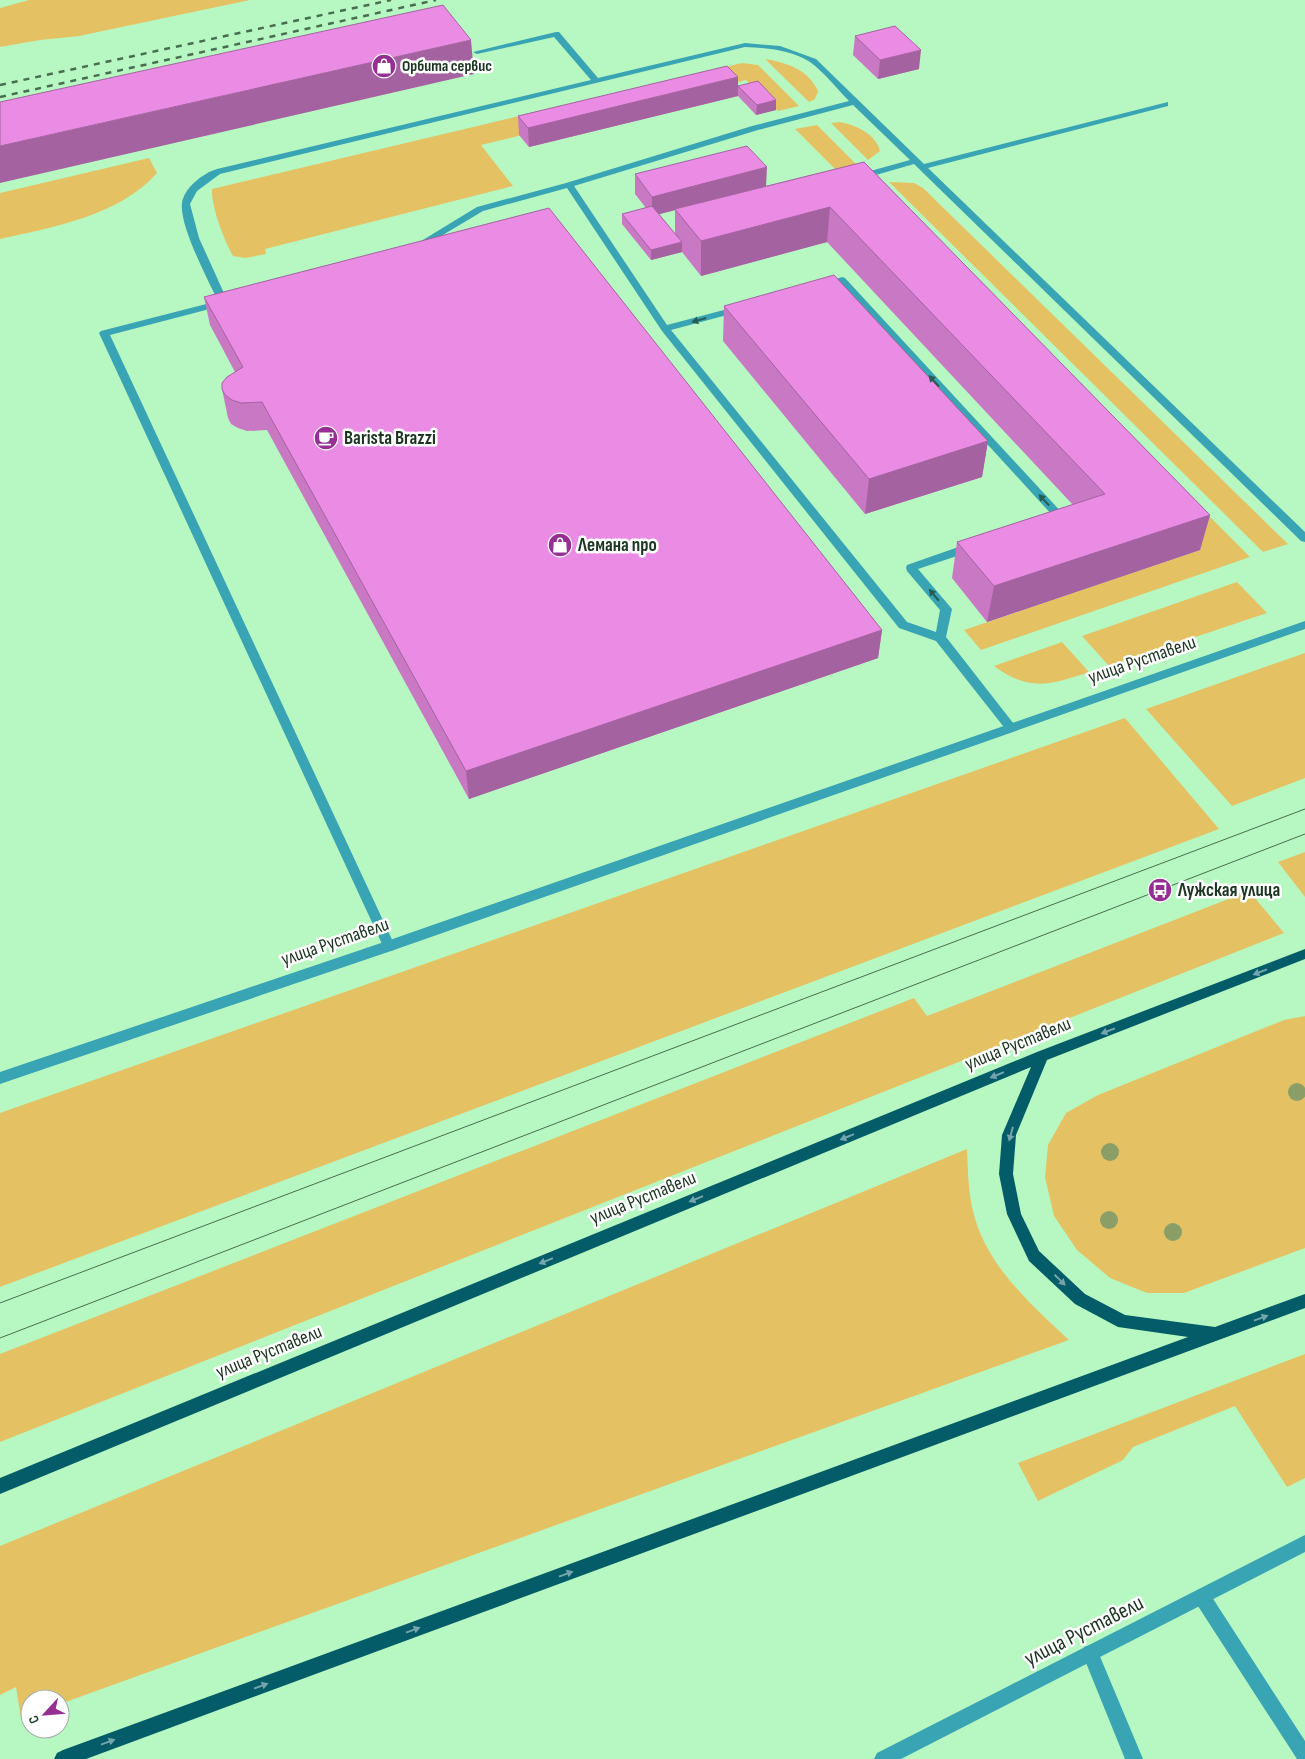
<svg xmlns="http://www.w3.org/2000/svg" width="1305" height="1759" font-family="'Sofia Sans Condensed',sans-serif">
<rect width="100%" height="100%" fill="#b7f8c2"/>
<!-- green -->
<path fill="#e4c264" d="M29,0H250L79,36L40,40L0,47V8Z
M765,59C787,63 808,69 818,91L815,99L809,102Z
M742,63L758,65L799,106L778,111L746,80L481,145L513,186L265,249L266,254L245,258L233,256C224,240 211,207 212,189Z
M840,122C856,125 877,135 880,151L868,160L831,123Z
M817,125L857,165L838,172L795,129Z
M149,158L157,173C119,216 53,227 0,239V193Z
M889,182L914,183L923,188L1288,544L1263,552Z
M878,185L1250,557L981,650L964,630L1200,550Z
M1237,582L1267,613L1109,666L1082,636Z
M1062,642L1089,672C1051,685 1029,692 994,666Z
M1305,653V778L1232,806L1146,709Z
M1125,718L1219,829L0,1287V1113Z
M1305,852V897L1278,862Z
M1249,891L1284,933L0,1442V1354L914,998L927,1016Z
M1305,1016V1248L1184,1293H1147L1110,1278L1077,1250L1054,1216L1045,1177L1048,1145L1066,1113L1098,1095L1284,1020Z
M967,1149C968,1170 968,1191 973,1211C985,1264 1031,1305 1069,1340L60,1704V1699H30V1715L21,1718L16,1687L0,1695V1546Z
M1305,1354V1478L1287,1487L1235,1406L1133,1447L1123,1460L1038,1501L1018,1463Z"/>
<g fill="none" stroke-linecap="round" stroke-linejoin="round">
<!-- service -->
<path fill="#38a4b4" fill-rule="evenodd" d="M556,32H559L598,78L745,43L780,46L816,59L924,164L1168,102V106L928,168L1305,532V542L1301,541L914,164L862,179H856V175L910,160L853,105L758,130L574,186L667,325L739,306L742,307V311L671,330L907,622L936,632L940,610L907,571L906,568L907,565L967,544H975L976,547L975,550L918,569L952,609L946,637L1017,728L1011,732L1007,731L936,641L899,628L662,331L567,188L483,211L421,248H415L413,246L477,207L566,183L752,126L849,101C837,89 824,72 810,62C791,50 767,48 745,47L220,174L197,191L190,204L199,238L228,302L225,305L110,335L395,946L394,950L389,951L384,950L383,946L99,333L101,331L218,301C208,280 179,225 182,203C184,188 203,173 217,169L591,80L554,37L477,54L473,52Z
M842,277L845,278L1064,515L1065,517C1062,522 1054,524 1048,522L1047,520L1053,516L840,283L823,288L818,285Z
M1202,1589L1208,1591L1305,1741V1759H1297L1196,1603L1194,1597L1196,1591Z
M1090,1645L1096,1647L1143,1759H1125L1082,1653L1084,1647Z"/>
<!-- minor -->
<path fill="#38a4b4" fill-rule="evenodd" d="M1305,621V629L394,950L0,1084V1072L384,942Z
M1305,1535V1552L901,1759H874L877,1753Z"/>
<!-- primary -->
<path fill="#045c68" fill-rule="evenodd" d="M1305,949V959L1047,1060L1016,1135L1013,1174L1021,1214L1039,1251L1085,1294L1125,1315L1215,1327L1305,1294V1308L86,1759H54L57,1753L63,1750L1188,1337L1118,1327L1075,1304L1029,1261L1007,1214L999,1174L1002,1135L1031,1067L0,1494V1478L1037,1052Z"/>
<!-- tram -->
<path stroke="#486d4f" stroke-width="1" d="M0,1303L1305,809
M0,1338L1305,834"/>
<!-- rail -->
<path stroke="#486d4f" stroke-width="2.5" stroke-dasharray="6 6" stroke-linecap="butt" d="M0,85L391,0
M0,97L436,0"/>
</g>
<!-- trees -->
<g fill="#8b9e68">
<circle cx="1297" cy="1092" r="9"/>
<circle cx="1110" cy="1152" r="9"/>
<circle cx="1109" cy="1220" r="9"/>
<circle cx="1173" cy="1232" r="9"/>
</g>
<!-- wall -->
<path fill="#c978c4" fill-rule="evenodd" d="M855,36L919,69L878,79L853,55Z
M738,86L776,110L756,115L738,96L529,147L519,135L518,116Z
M864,162L1210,515L1200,550L987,622L952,578L957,542L1073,505L827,242L701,276L682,252L651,260L622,224V214L646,208L635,194V174L766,186ZM675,210V234L659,214Z
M204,297L882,630L878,658L469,799L267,430L247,431L238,428L231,424L228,418L222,389L235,372L210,325Z
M724,306L988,441L982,477L865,514L723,341Z"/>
<!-- shaded-wall -->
<path fill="#a462a0" d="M471,40L474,74L0,183V146Z
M921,50L919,69L878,79L880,60Z
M738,77V96L529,147L528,128Z
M776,100V110L756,115L757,105Z
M767,167L766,187L652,216V197Z
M830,207L827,242L701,276V241Z
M682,242V252L651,260V250Z
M988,441L982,477L865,514L869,479Z
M1210,515L1200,550L987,622L994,586Z
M882,630L878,658L469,799L466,771Z"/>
<!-- building -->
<path fill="#ea8ce4" stroke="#a462a0" d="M443,5L471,40L0,146V102Z
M895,26L921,50L880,60L855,36Z
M727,66L738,77L528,128L518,116Z
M758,81L776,100L757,105L738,86Z
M747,146L767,167L652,197L635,174Z
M864,162L1210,515L994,586L957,542L1105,494L830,207L701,241L675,209Z
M652,206L682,242L651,250L622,214Z
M549,208L882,630L466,771L262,402L241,403L232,400L225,395L222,389V383L227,377L243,367L204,297Z
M834,275L988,441L869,479L724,306Z"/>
<!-- one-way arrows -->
<defs><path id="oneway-solid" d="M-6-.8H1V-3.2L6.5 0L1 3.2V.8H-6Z" transform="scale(1.25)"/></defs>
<g fill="#255c54">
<use href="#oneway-solid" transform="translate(699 320) rotate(164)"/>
<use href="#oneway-solid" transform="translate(934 381) rotate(-133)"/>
<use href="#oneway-solid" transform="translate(1044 500) rotate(-133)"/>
<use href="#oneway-solid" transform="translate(934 595) rotate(-130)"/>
</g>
<g fill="#75a5ac">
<use href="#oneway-solid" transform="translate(1260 972) rotate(159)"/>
<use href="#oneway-solid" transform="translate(1108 1031) rotate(159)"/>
<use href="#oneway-solid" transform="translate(997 1075) rotate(158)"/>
<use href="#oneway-solid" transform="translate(1011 1134) rotate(105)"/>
<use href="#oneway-solid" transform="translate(847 1137) rotate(158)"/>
<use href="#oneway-solid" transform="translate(696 1199) rotate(158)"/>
<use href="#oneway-solid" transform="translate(546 1261) rotate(158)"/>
<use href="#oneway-solid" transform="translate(1060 1280) rotate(44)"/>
<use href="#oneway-solid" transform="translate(1261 1318) rotate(-20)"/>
<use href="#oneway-solid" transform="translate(566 1574) rotate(-20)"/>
<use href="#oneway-solid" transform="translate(413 1630) rotate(-20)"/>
<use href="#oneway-solid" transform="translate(261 1686) rotate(-20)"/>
<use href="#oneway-solid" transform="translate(108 1742) rotate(-20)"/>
</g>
<!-- icons -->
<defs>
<g id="shop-disc" transform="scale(1.25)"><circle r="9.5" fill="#962f93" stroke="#fff"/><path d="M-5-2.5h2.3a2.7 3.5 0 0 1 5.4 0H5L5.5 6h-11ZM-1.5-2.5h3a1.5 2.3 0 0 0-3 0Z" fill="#fff"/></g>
<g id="cafe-disc" transform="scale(1.25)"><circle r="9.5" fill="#962f93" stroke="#fff"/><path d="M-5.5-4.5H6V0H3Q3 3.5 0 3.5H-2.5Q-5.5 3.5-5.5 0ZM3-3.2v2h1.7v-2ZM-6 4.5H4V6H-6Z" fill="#fff"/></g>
<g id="bus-disc" transform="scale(1.25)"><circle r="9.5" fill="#962f93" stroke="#fff"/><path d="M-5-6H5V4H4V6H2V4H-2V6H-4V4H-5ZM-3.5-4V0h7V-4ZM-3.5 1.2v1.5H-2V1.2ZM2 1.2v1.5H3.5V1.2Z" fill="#fff"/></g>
</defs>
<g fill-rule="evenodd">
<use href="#shop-disc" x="384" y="66"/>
<use href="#cafe-disc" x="326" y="438"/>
<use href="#shop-disc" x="560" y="545"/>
<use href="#bus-disc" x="1160" y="890"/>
</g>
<g text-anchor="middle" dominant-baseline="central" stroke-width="5" stroke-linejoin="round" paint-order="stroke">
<!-- far-poi labels -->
<g font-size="16" font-weight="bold" fill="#1b3520" stroke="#fff" text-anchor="start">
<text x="402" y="66">Орбита сервис</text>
</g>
<!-- poi labels -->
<g font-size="19" font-weight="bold" fill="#1b3520" stroke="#fff" text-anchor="start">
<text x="344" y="438">Barista Brazzi</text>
<text x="578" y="545">Лемана про</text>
<text x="1178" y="890">Лужская улица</text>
</g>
<!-- street labels -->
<g font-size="19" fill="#1b3520" stroke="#fff">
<text transform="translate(1142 660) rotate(-19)">улица Руставели</text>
<text transform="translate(335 942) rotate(-19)">улица Руставели</text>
<text transform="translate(1018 1044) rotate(-22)">улица Руставели</text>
<text transform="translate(643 1198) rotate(-22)">улица Руставели</text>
<text transform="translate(269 1352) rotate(-22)">улица Руставели</text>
</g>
<!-- near-street labels -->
<g font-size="22" fill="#1b3520" stroke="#fff">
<text transform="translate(1084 1631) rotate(-27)">улица Руставели</text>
</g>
</g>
<!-- north arrow -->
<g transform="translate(45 1714) rotate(244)"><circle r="24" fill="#ffffff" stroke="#a4aea6"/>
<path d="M0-4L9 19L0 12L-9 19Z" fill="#962f93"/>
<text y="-8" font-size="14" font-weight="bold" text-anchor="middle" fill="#1b3520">С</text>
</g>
</svg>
